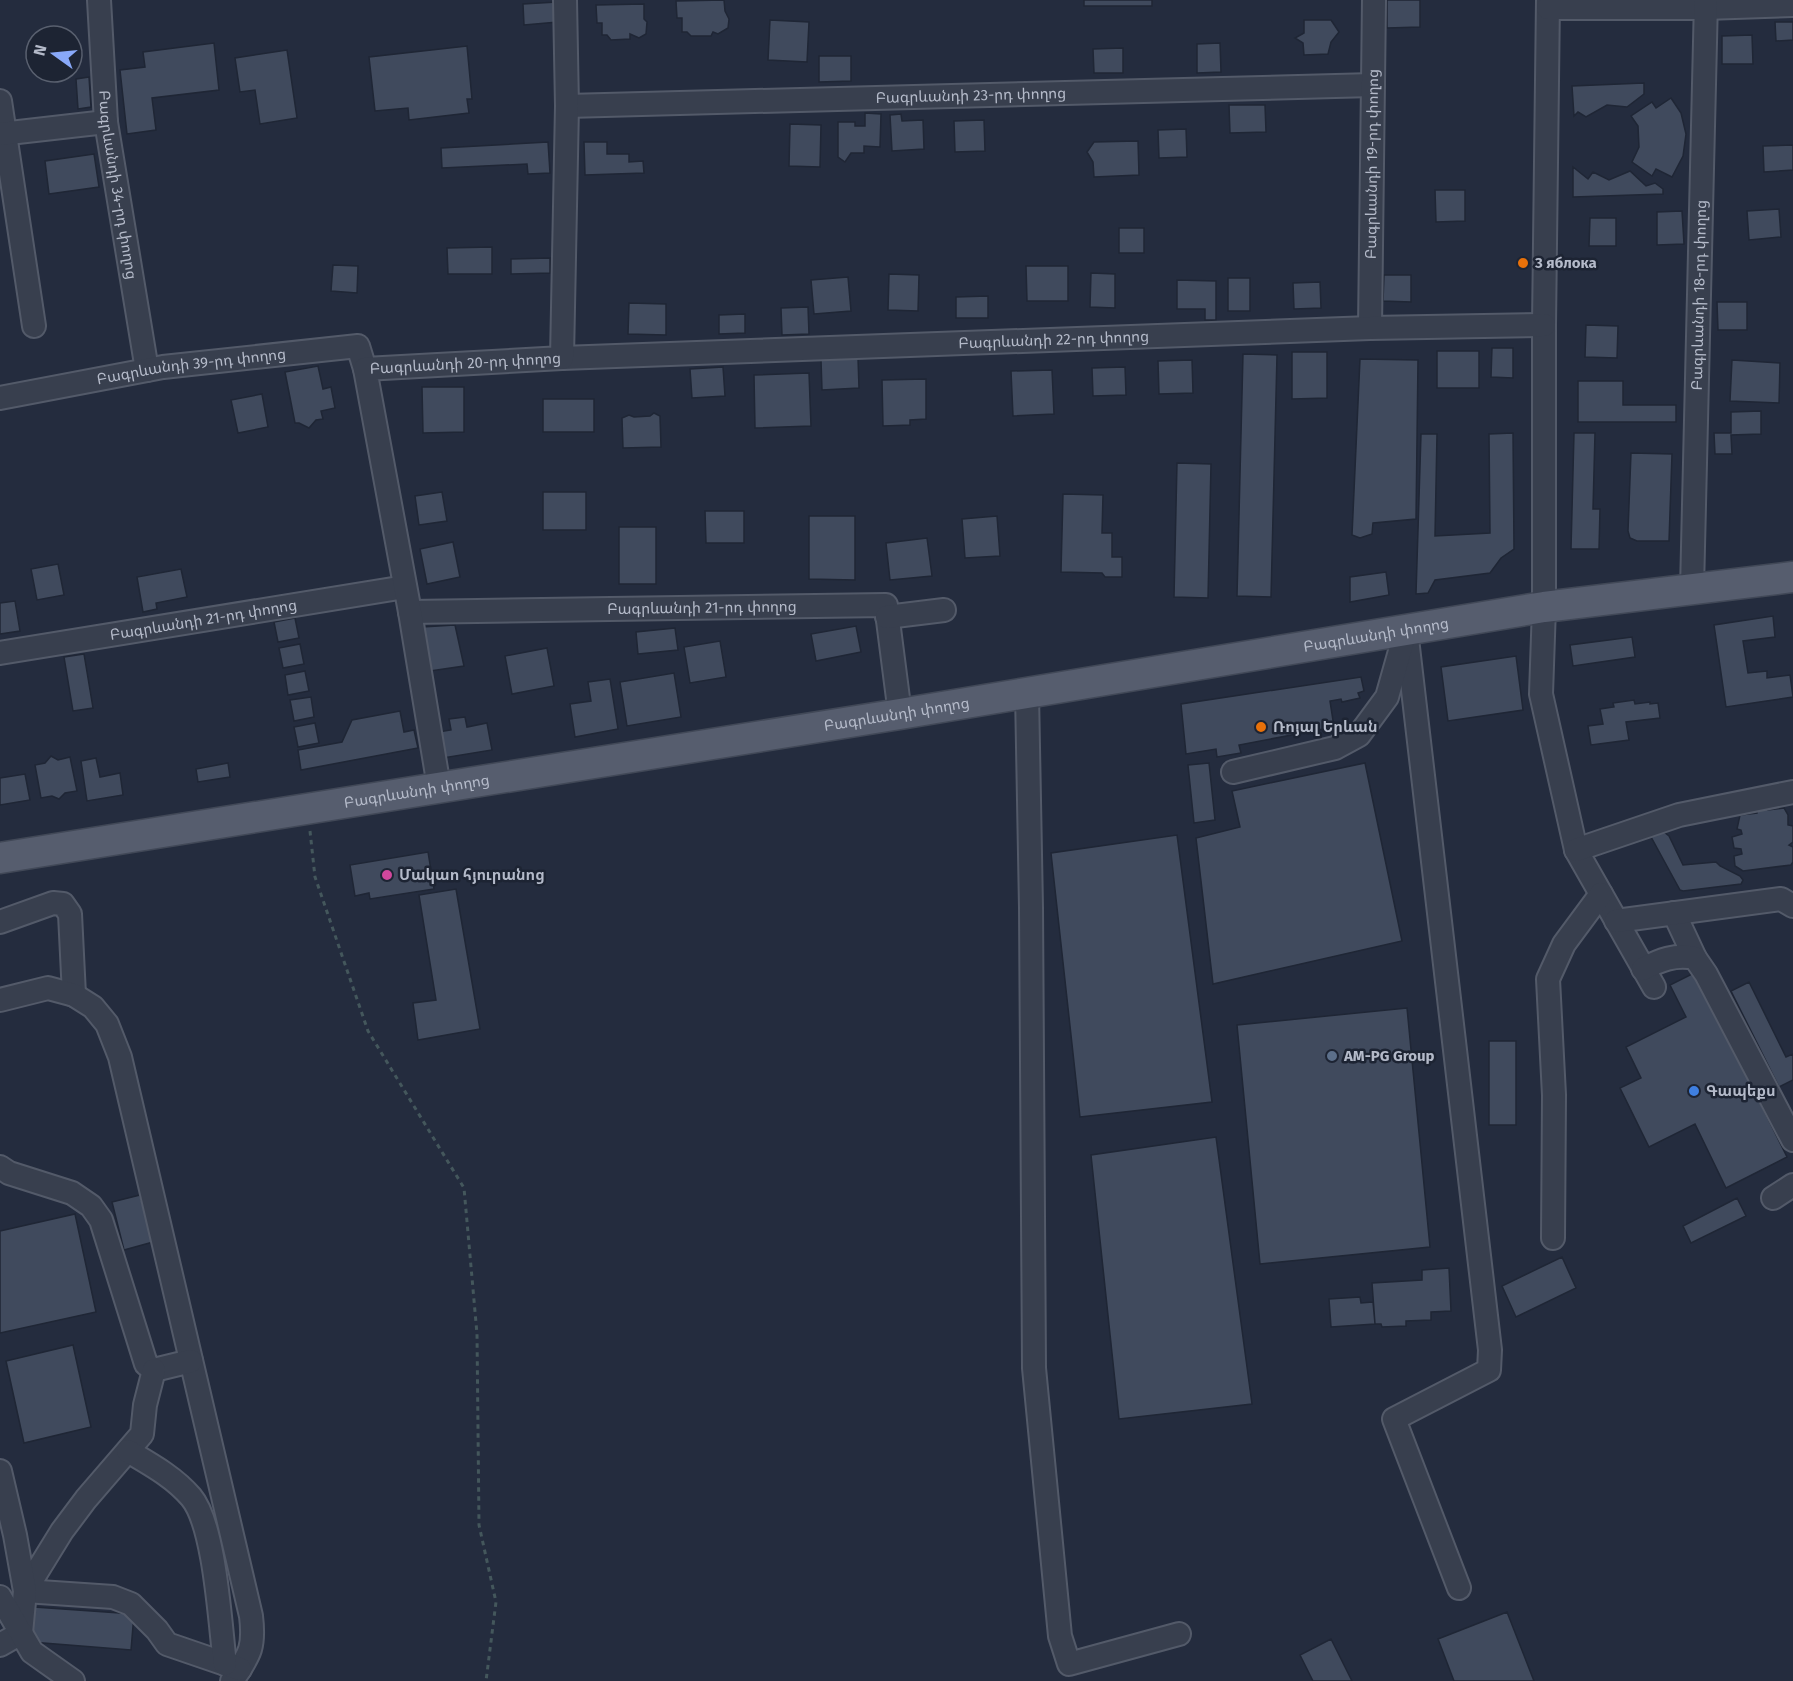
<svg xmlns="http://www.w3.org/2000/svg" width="1793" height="1681" font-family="'Fira Sans','Noto Sans Armenian',sans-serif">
<rect width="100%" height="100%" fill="#242c3e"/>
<!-- building -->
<path fill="#404a5d" stroke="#1f2635" stroke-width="1.5" d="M724,0L725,11L729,19L728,28L718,34L713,32L711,36H691L687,32H682V18H677L676,1Z
M1084,0H1152V6H1084Z
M1387,0H1420V27L1387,28Z
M557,2L558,22L524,25L523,4Z
M644,4V19L647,22L646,34L639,38L630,34V39L611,40L607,35H602V23H597L596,5Z
M770,20L809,22L807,62L768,60Z
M1304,20H1331L1339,32L1331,42L1328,54L1304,55L1303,43L1295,38L1304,33Z
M1775,22H1793V40L1776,41Z
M1752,35L1753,64H1722V36Z
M214,43L219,90L152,98L156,130L127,134L120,70L145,67L143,52Z
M1220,43L1221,72L1197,73V44Z
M467,46L472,99H467L469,113L409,120L408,108L375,111L369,57Z
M1123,48V73H1094L1093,49Z
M287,50L297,118L260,124L255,90L240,92L235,58Z
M819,56H851V81L819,82Z
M89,77L91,107L78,109L76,79Z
M1644,83V94L1627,107L1607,105L1586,117L1578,112L1574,116L1572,86Z
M1671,98L1681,113L1686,134L1683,156L1672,177L1656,169L1652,176L1632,162L1639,147L1638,126L1631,116L1652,102L1656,108Z
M1229,105H1265L1266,132L1230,133Z
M865,113L881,114L880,147L864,146V153H851L845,162L838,157V122H855V126H865Z
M901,114L902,121L923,120L924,149L892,151L890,115Z
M984,120L985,151L955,152L954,121Z
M790,124L821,125L820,167L789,166Z
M1186,129L1187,157L1159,158L1158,130Z
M1138,141L1139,175L1094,177L1093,162L1087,152L1094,142Z
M548,142L550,173L528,174L527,164L442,168L441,148Z
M584,142H607V154H629V162L643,161L644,173L585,175Z
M1793,145V170L1764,172L1763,146Z
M94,154L99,187L49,194L45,161Z
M1573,167L1588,179L1593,172L1609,180L1630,171L1646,186L1655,183L1663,189V194L1573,197Z
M1435,190H1465V221L1436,222Z
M1779,209L1781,237L1749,240L1747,211Z
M1682,211L1684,244L1657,245V212Z
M1590,218H1616V246H1589Z
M1119,228H1144V253H1119Z
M492,247V274H448L447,248Z
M550,258V273L511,274V259Z
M333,265L358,266L357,293L331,291Z
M1026,266H1068V301H1027Z
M1091,273L1115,274V308L1090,307Z
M889,274L919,275L918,311L888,310Z
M1384,275H1411V302L1383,301Z
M848,277L851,311L814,314L811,280Z
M1228,278H1250V311H1228Z
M1177,280L1216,281V320H1205V309H1177Z
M1320,282L1321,308L1294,309L1293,283Z
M988,296V318H956V297Z
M1717,302H1747V330H1718Z
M629,303L666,304V335L628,334Z
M808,307L809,334L782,335L781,308Z
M745,314V333L719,334V315Z
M1586,325L1618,326L1617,358L1585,357Z
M1492,348H1513V378L1491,377Z
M1437,351H1479V388H1437Z
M1292,352H1327V398L1292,399Z
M1243,354L1277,355L1271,597L1237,596Z
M858,358L859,388L822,390L821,360Z
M1360,359L1418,360L1416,519L1373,523L1372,534L1360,538L1352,535Z
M1192,360L1193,393L1159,394L1158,361Z
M1732,360L1780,363L1779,403L1730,401Z
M318,366L323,389L331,387L335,408L321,411L323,419L316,420L309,428L299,423H295L285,372Z
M723,367L725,396L692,398L690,369Z
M1125,367L1126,395L1093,396L1092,368Z
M1052,370L1054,414L1013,416L1011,371Z
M809,373L811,426L755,428L754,375Z
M926,379V419L910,420V425L883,426L882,380Z
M1578,381H1623V405H1676V422H1578Z
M422,387H464V432L423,433Z
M262,394L268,427L238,433L231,400Z
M543,399H594V432H543Z
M1761,411V434L1731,435L1732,454H1715L1714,433H1731V412Z
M654,413L660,416L661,447L623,448L622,418L629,415L634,417L650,416Z
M1513,433L1514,549L1501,558L1490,573L1435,580L1428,593L1416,594L1421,434H1437L1435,536L1490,533L1489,434Z
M1574,433H1595L1593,509H1600L1599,549H1571Z
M1631,453L1672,454L1669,541H1637L1630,538L1628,531Z
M1177,463L1211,464L1208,598L1174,597Z
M442,492L447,521L419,525L415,496Z
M543,492H586V530H543Z
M1063,494L1103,495L1102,533H1112V557H1122V577H1105L1102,573L1061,572Z
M705,511H744V543H706Z
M809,516H855V580L809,579Z
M997,516L1000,556L965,558L962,519Z
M619,527H656V584H619Z
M927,538L932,576L890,580L886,543Z
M453,542L460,577L427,584L420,549Z
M58,564L64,595L37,600L31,569Z
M181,569L187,597L156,603L157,609L143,612L137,577Z
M1386,572L1389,595L1350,602V577Z
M15,601L20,631L0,634V603Z
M1773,616L1775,637L1743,641L1748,673L1767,671V678L1790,675L1793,697L1726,707L1714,625Z
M295,618L299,638L278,642L274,622Z
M455,625L464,666L430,671L422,627Z
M856,626L861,652L816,661L811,634Z
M675,628L678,650L638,654L636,632Z
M1632,637L1635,657L1573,666L1570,645Z
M720,641L726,677L690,683L684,647Z
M300,644L304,664L283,668L279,648Z
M547,648L554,686L512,694L505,656Z
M84,654L93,708L73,711L64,657Z
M1516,656L1523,710L1448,721L1441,667Z
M305,671L309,691L288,695L285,675Z
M674,673L681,717L627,726L620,682Z
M1361,677L1364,691L1358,693L1360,698L1342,702L1341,699L1330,701L1334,727L1239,745L1241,753L1217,757L1216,749L1186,754L1181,704Z
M610,679L618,729L575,737L570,704L591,701L588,682Z
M311,697L314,717L294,721L290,700Z
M1634,700L1635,704L1650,702V704L1658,703L1660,718L1626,722L1629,740L1591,745L1588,726L1603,724L1600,709L1614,707L1613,703Z
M400,711L404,732L414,730L418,748L301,770L298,750L342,742L352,720Z
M465,717L467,727L487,723L492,750L443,758L438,732L451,730L449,719Z
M315,723L319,743L298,747L294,727Z
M51,756L58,760L70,757L77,791L65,793L59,799L52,796L41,798L35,765L45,763Z
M96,758L100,777L120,773L123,795L87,801L81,761Z
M228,763L230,777L198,782L196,769Z
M1209,763L1215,820L1194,823L1188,765Z
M1365,763L1402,941L1213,984L1196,838L1240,827L1232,791Z
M25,774L30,800L0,805V778Z
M1768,807V810L1784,808L1788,815V825L1793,826V842L1789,845L1793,847V862L1791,865L1743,871L1735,866L1734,856L1742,854L1741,849L1734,848L1732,837L1742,834L1741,830L1737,829L1740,815L1757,813V809Z
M1664,832L1669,836L1683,865L1716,862L1720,866L1740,876L1743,880L1741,884L1683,891L1680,890L1650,835Z
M1177,835L1212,1102L1080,1117L1051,853Z
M428,852L434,889L370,899L369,893L355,896L350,865Z
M456,889L480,1029L418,1040L413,1003L436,1000L419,895Z
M1696,972L1787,1157L1726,1188L1695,1124L1649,1147L1620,1088L1641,1078L1626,1047L1686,1017L1670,985Z
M1749,982L1786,1057L1793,1054V1080L1779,1087L1731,991Z
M1407,1008L1430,1247L1260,1264L1237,1025Z
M1489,1041H1516V1125H1489Z
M1216,1137L1252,1404L1119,1419L1091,1155Z
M140,1195L153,1242L124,1250L112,1202Z
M1737,1198L1746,1216L1691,1243L1683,1226Z
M75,1214L96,1312L0,1333V1231Z
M1562,1257L1576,1288L1516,1317L1502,1286Z
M1449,1268L1451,1311L1431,1312V1320L1406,1321V1326L1382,1327L1381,1324H1375L1372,1283L1422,1280V1270Z
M1360,1297L1361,1303L1373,1302L1375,1324L1331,1327L1329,1299Z
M73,1345L91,1427L24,1443L6,1361Z
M34,1607L134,1614L131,1650L31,1642Z
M1507,1612L1534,1681H1454L1438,1639Z
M1331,1639L1352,1681H1313L1300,1655Z"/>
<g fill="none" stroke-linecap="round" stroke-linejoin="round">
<!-- minor casing -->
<g stroke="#535a69" stroke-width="26">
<g id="minor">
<path id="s1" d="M99,0L106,122L147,370"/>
<path d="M1548,0L1544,325V607L1541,694L1576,850L1654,987"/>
<path d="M1548,8H1705L1793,5"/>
<path d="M0,101L34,326"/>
<path id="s2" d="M567,106L1373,85"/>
<path d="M0,134L106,122"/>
<path id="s3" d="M1370,328L1374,0"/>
<path id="s4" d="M562,358L1370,328L1544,325"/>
<path id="s5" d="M0,398L163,367L358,346L365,369"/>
<path id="s6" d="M1692,589L1706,0"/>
<path id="s7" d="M410,612L886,605L900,714"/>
<path d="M887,617L944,610"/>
<path d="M1406,630L1490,1350L1489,1370L1394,1419L1459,1588"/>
<path id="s8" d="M0,653L405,587"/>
<path d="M1027,693L1031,908L1034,1368L1060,1636L1069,1664L1179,1634"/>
<path d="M1233,772L1335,748L1359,735L1387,697L1404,637"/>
<path id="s9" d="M439,787L410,612L365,369L562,358L567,106L565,0"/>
<path d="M1576,850L1679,815L1793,792"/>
<path d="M1674,913L1695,958"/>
<path d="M1616,921L1781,899L1793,906"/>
<path d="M0,922L53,903L63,904L70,914L74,995"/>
<path d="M1643,969C1660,960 1675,954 1695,958L1706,974L1793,1140"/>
<path d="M0,1000L48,988L74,995L93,1007L107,1024L120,1057L251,1616C255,1649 249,1655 232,1681"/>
<path d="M0,1167L9,1173L72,1193L91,1206L101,1220L146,1364L154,1370L191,1361"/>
<path d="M1773,1198L1793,1185"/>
<path d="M1553,1238L1554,1095L1548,979L1564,944L1601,894"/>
<path d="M154,1370L145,1405L142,1434L86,1499L62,1531L25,1591L113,1597L131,1604L157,1630L167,1644L240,1669"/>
<path d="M128,1451C150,1464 174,1477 191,1497C215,1525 220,1624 225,1664"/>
<path d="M0,1471L15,1535L25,1591L21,1633L0,1645"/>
<path d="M0,1597L32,1652L73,1681"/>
</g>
</g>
<!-- major casing -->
<g stroke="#414857" stroke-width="33">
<g id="major">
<path id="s10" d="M0,858L900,714L1544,607L1793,577"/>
</g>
</g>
<!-- path -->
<path stroke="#44575c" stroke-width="3" stroke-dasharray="4.5 4.5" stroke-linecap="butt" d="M310,831L315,877L368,1031L464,1188L477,1334L479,1525L496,1602L486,1681"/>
<!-- minor -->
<use href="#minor" stroke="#383f4e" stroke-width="22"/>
<!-- major -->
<use href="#major" stroke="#565d6e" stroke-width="30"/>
</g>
<!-- markers -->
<g fill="#e8710a" stroke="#1d2433" stroke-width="2">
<circle cx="1523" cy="263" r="6"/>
<circle cx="1261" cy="727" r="6"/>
</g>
<circle fill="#d1479c" stroke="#1d2433" stroke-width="2" cx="387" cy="875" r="6"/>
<circle fill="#5c6f8a" stroke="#1d2433" stroke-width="2" cx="1332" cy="1056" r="6"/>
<circle fill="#3f7fe0" stroke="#1d2433" stroke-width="2" cx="1694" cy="1091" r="6"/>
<g text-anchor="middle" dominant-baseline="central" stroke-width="5" stroke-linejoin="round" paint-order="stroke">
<!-- street labels -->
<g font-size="15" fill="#b4bac9" stroke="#1d2433">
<text stroke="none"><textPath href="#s2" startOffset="404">Բագրևանդի 23-րդ փողոց</textPath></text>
<text stroke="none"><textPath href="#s3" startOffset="164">Բագրևանդի 19-րդ փողոց</textPath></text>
<text stroke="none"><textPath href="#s1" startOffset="186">Բագրևանդի 34-րդ փողոց</textPath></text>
<text stroke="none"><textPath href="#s6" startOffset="294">Բագրևանդի 18-րդ փողոց</textPath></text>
<text stroke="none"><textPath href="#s4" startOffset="492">Բագրևանդի 22-րդ փողոց</textPath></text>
<text stroke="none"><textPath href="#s9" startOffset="525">Բագրևանդի 20-րդ փողոց</textPath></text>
<text stroke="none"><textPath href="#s5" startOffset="194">Բագրևանդի 39-րդ փողոց</textPath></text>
<text stroke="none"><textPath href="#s7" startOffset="292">Բագրևանդի 21-րդ փողոց</textPath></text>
<text stroke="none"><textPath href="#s8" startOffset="206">Բագրևանդի 21-րդ փողոց</textPath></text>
<text stroke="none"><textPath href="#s10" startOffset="1394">Բագրևանդի փողոց</textPath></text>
<text stroke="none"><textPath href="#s10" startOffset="908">Բագրևանդի փողոց</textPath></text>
<text stroke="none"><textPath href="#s10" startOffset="422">Բագրևանդի փողոց</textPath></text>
</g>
<!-- poi labels -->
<g font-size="15" font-weight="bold" fill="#b4bac9" stroke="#1d2433" text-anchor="start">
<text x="1535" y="263">3 яблока</text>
<text x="1273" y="727">Ռոյալ Երևան</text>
<text x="399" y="875">Մակաո հյուրանոց</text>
<text x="1344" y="1056">AM-PG Group</text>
<text x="1706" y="1091">Գապեքս</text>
</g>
</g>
<!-- north arrow -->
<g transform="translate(54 54) rotate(285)"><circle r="28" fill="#1d2433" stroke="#59606f" stroke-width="1.5"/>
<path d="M0-4.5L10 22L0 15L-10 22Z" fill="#89a9f9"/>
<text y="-9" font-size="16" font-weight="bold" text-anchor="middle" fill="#b4bac9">N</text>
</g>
</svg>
